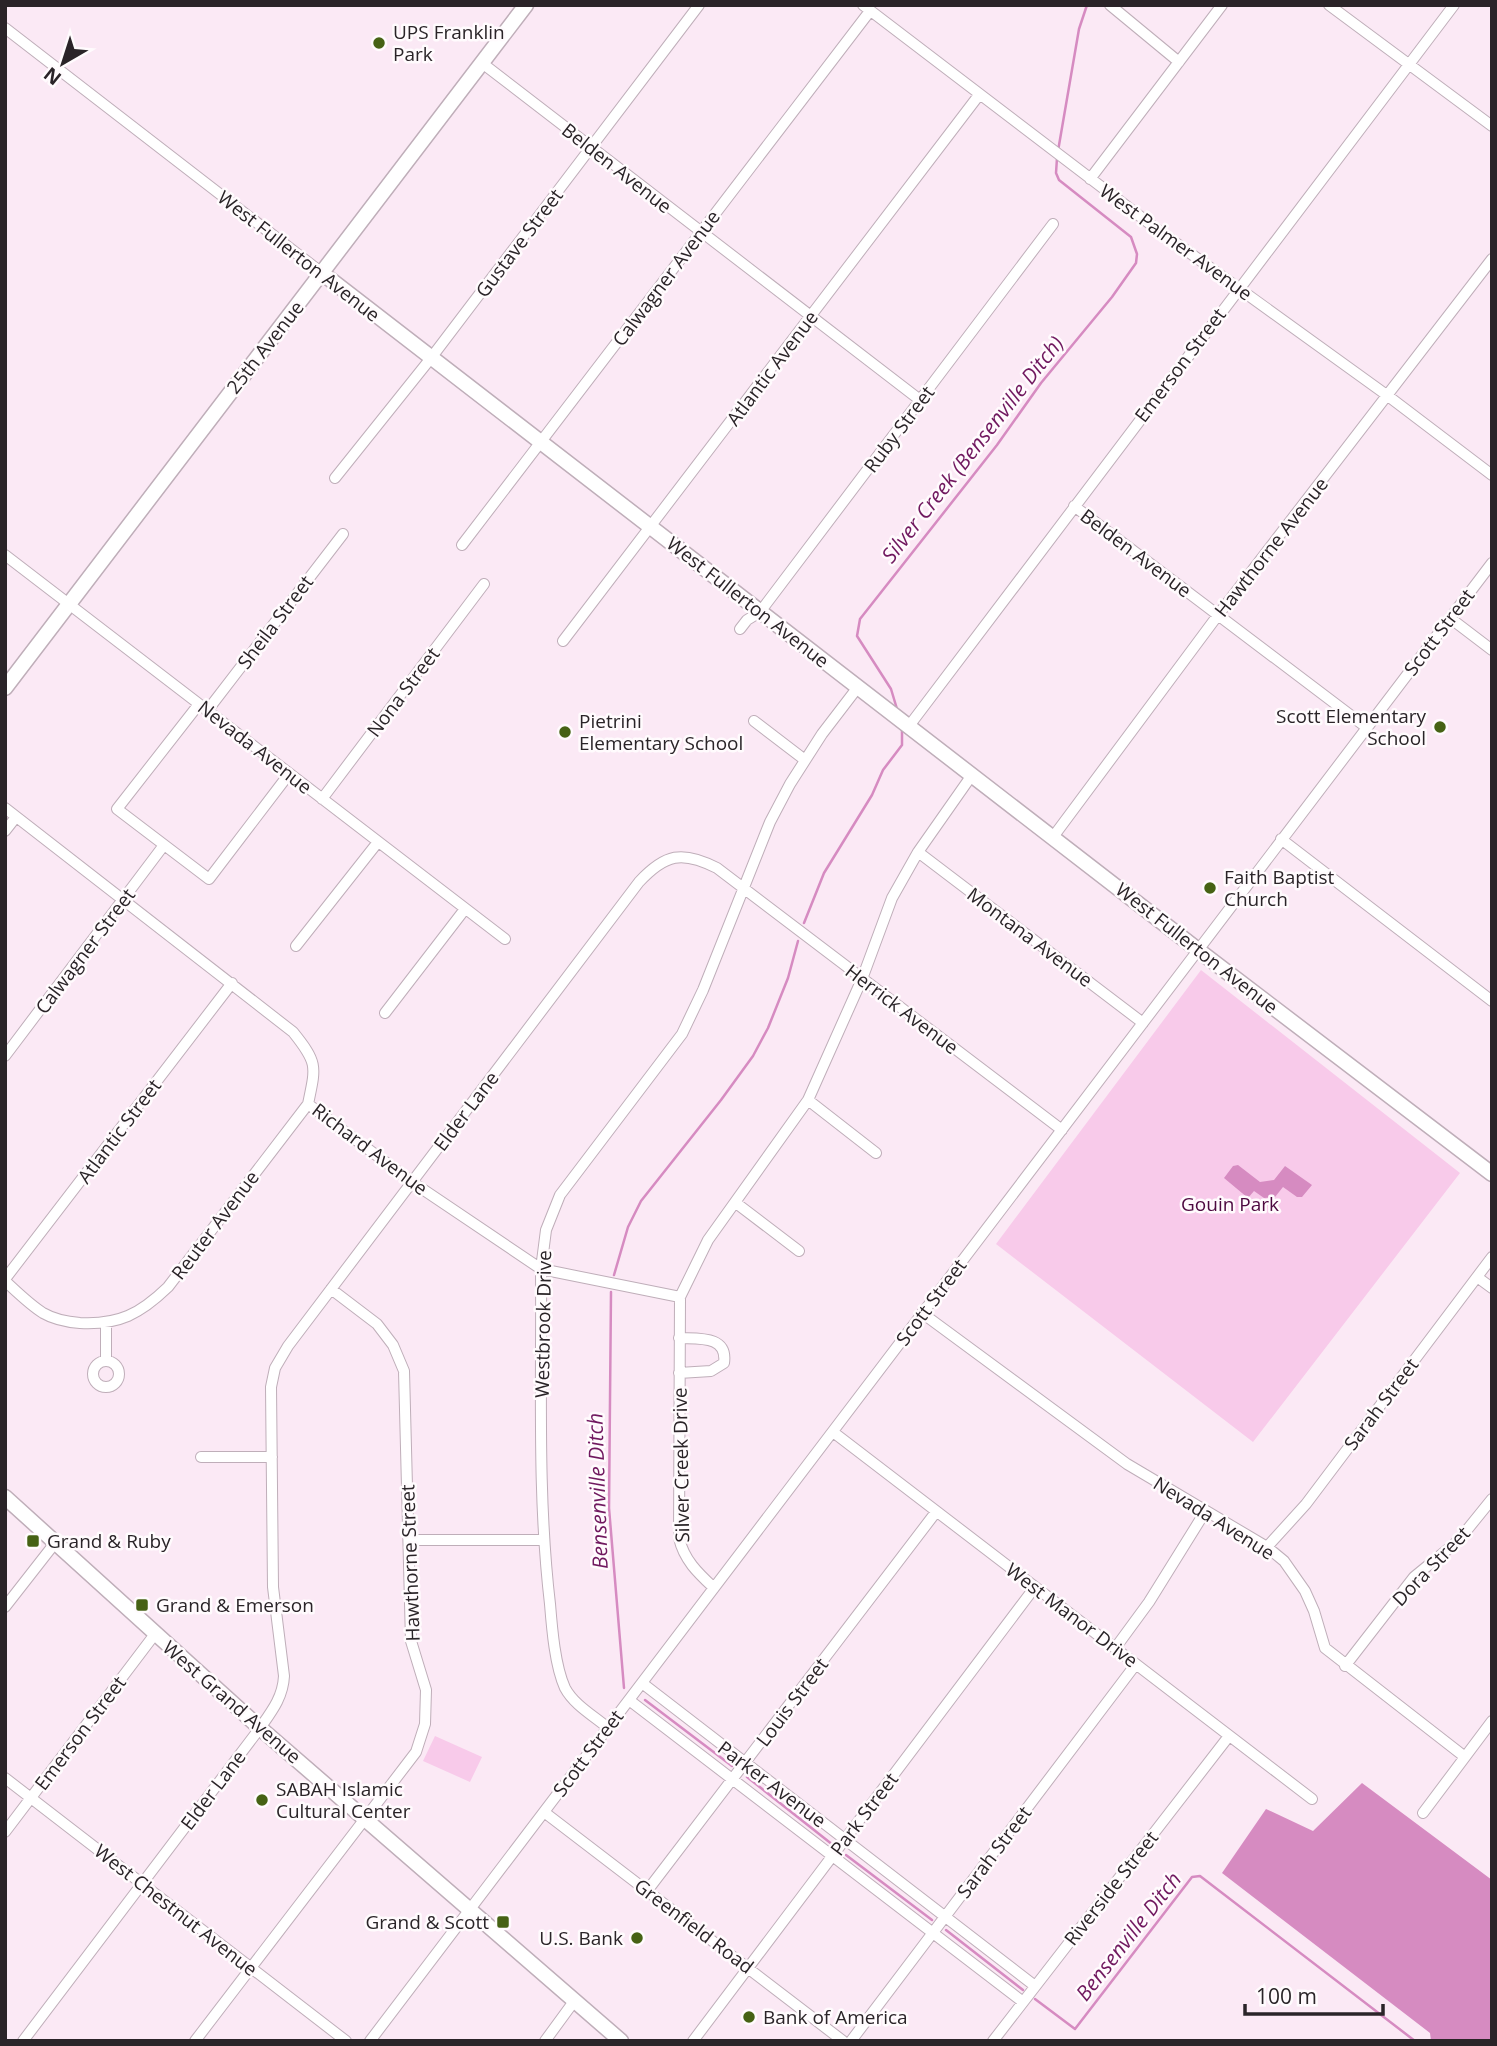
<svg xmlns="http://www.w3.org/2000/svg" width="1497" height="2046" font-family="'Open Sans',sans-serif">
<rect width="100%" height="100%" fill="#fbe9f5"/>
<!-- green -->
<path fill="#f8caea" d="M1201,970L1460,1173L1253,1442L996,1244Z
M435,1736L482,1757L470,1782L423,1761Z"/>
<!-- water -->
<path fill="#d68bc1" d="M1238,1165L1260,1182L1274,1180L1285,1166L1312,1185L1302,1197H1297L1283,1187L1275,1197L1264,1198L1254,1191L1248,1198L1224,1178L1233,1166Z
M1362,1783L1492,1880V2041H1431L1430,2033L1222,1873L1266,1809L1313,1831Z"/>
<g fill="none" stroke-linecap="round" stroke-linejoin="round">
<!-- stream -->
<path stroke="#d68bc1" stroke-width="2.5" d="M1058,151L1079,29L1087,5
M897,709L891,689L857,636L860,619L997,445L1041,383L1112,297L1136,263L1137,254L1131,237L1059,180L1056,173L1057,158
M804,923L824,873L872,795L883,770L902,745V729
M614,1275L628,1227L641,1201L721,1100L753,1056L768,1028L788,978L798,941
M611,1292L609,1508L624,1688
M645,1700L732,1766
M747,1777L833,1845
M846,1855L932,1920
M946,1930L1023,1990
M1035,1999L1075,2029L1192,1877L1200,1876L1415,2041"/>
<!-- street casing -->
<g stroke="#bfaeb9" stroke-width="12">
<path id="street" d="M863,5L1158,230L1388,396L1492,475
M1110,5L1179,62
M1329,5L1492,126
M5,28L322,273
M482,63L920,400
M1090,179L1222,5
M335,478L431,358L699,5
M1074,506L1366,727
M462,545L870,11
M5,555L505,939
M1450,618L1492,650
M740,629L747,620L760,612L1053,224
M563,641L979,95
M199,704L117,809L209,879L289,774
M207,711L343,534
M754,721L805,760
M909,726L1454,5
M322,799L484,584
M5,808L293,1032C318,1063 316,1066 308,1104L168,1287C140,1314 119,1325 80,1323C67,1322 55,1320 43,1313C30,1305 17,1292 5,1281
M5,831L16,817
M1053,837L1218,615L1492,259
M1281,839L1492,1001
M918,852L1143,1023
M296,946L378,842
M385,1013L465,909
M5,1056L164,845
M808,1100L876,1153
M308,1104L412,1182L541,1269L680,1297
M736,1203L799,1251
M1477,1277L1492,1288
M5,1279L232,983
M922,1313L1127,1464L1267,1547L1284,1561L1305,1591L1314,1611L1325,1648L1465,1757
M106,1324V1361
M679,1338C698,1339 728,1335 724,1363L711,1371L679,1373
M93 1374a13 13 0 1 1 26 0a13 13 0 1 1-26 0Z
M833,1432L1312,1799
M201,1457H272
M409,1540H542
M1267,1547L1306,1504L1492,1257
M714,1588C698,1573 684,1560 679,1538L680,1297L708,1240L808,1100L862,979L892,898L918,852L972,775
M5,1607L55,1543
M1116,1647L1149,1602L1205,1512
M1345,1666L1414,1577L1458,1541L1492,1499
M642,1683L1035,1986
M629,1700L1023,2002
M608,1728C594,1716 574,1705 565,1688C555,1666 552,1629 550,1604C537,1493 542,1381 541,1269L546,1230L560,1195L682,1034L703,990L770,822L790,784L822,734L858,687
M5,1778L346,2041
M544,1812L843,2041
M1423,1813L1492,1721
M5,1832L155,1634
M647,1891L936,1512
M23,2041L260,1728C272,1711 283,1697 284,1676L273,1587L271,1387L275,1368L288,1346L639,882C665,854 682,850 717,868L1062,1130
M195,2041L416,1752L425,1724L426,1690L411,1641L404,1371L393,1345L377,1324L331,1289
M370,2041L1492,563
M545,2041L575,2000
M693,2041L1035,1587
M851,2041L1136,1664
M993,2041L1229,1736"/>
</g>
<!-- secondary casing -->
<g stroke="#bfaeb9" stroke-width="17">
<path id="secondary" d="M322,273L1198,950L1492,1174
M5,688L526,5
M5,1497L260,1728L621,2041"/>
</g>
<!-- street -->
<use href="#street" stroke="#fff" stroke-width="10"/>
<!-- secondary -->
<use href="#secondary" stroke="#fff" stroke-width="14"/>
</g>
<!-- markers -->
<g fill="#466214" stroke="#fffbfd" stroke-width="2.5">
<circle cx="379" cy="43" r="7"/>
<circle cx="1440" cy="727" r="7"/>
<circle cx="565" cy="732" r="7"/>
<circle cx="1210" cy="888" r="7"/>
<rect x="26" y="1534" width="14" height="14" rx="3.5"/>
<rect x="135" y="1598" width="14" height="14" rx="3.5"/>
<circle cx="262" cy="1800" r="7"/>
<rect x="496" y="1915" width="14" height="14" rx="3.5"/>
<circle cx="637" cy="1938" r="7"/>
<circle cx="749" cy="2017" r="7"/>
</g>
<g text-anchor="middle" dominant-baseline="central" stroke-width="5" stroke-linejoin="round" paint-order="stroke">
<!-- poi labels -->
<g font-size="19" fill="#2a2428" stroke="#fffbfd" text-anchor="start">
<text x="393" y="32">UPS Franklin<tspan x="393" dy="22">Park</tspan></text>
<text x="1426" y="716" text-anchor="end">Scott Elementary<tspan x="1426" dy="22">School</tspan></text>
<text x="579" y="721">Pietrini<tspan x="579" dy="22">Elementary School</tspan></text>
<text x="1224" y="877">Faith Baptist<tspan x="1224" dy="22">Church</tspan></text>
<text x="47" y="1541">Grand &amp; Ruby</text>
<text x="156" y="1605">Grand &amp; Emerson</text>
<text x="276" y="1789">SABAH Islamic<tspan x="276" dy="22">Cultural Center</tspan></text>
<text x="489" y="1922" text-anchor="end">Grand &amp; Scott</text>
<text x="623" y="1938" text-anchor="end">U.S. Bank</text>
<text x="763" y="2017">Bank of America</text>
</g>
<!-- street labels -->
<g font-size="19" fill="#2a2428" stroke="#fffbfd">
<text transform="translate(617 168) rotate(38)">Belden Avenue</text>
<text transform="translate(1176 242) rotate(36)">West Palmer Avenue</text>
<text transform="translate(519 243) rotate(-53)">Gustave Street</text>
<text transform="translate(299 256) rotate(38)">West Fullerton Avenue</text>
<text transform="translate(666 278) rotate(-53)">Calwagner Avenue</text>
<text transform="translate(265 347) rotate(-52)">25th Avenue</text>
<text transform="translate(1180 365) rotate(-53)">Emerson Street</text>
<text transform="translate(772 368) rotate(-53)">Atlantic Avenue</text>
<text transform="translate(899 429) rotate(-53)">Ruby Street</text>
<text transform="translate(1271 547) rotate(-52)">Hawthorne Avenue</text>
<text transform="translate(1136 553) rotate(37)">Belden Avenue</text>
<text transform="translate(748 602) rotate(38)">West Fullerton Avenue</text>
<text transform="translate(275 622) rotate(-53)">Sheila Street</text>
<text transform="translate(1439 632) rotate(-53)">Scott Street</text>
<text transform="translate(403 692) rotate(-53)">Nona Street</text>
<text transform="translate(255 747) rotate(38)">Nevada Avenue</text>
<text transform="translate(1030 937) rotate(37)">Montana Avenue</text>
<text transform="translate(1197 948) rotate(38)">West Fullerton Avenue</text>
<text transform="translate(85 951) rotate(-53)">Calwagner Street</text>
<text transform="translate(902 1009) rotate(37)">Herrick Avenue</text>
<text transform="translate(466 1111) rotate(-53)">Elder Lane</text>
<text transform="translate(119 1131) rotate(-53)">Atlantic Street</text>
<text transform="translate(370 1149) rotate(37)">Richard Avenue</text>
<text transform="translate(215 1225) rotate(-53)">Reuter Avenue</text>
<text transform="translate(931 1302) rotate(-53)">Scott Street</text>
<text transform="translate(543 1324) rotate(-89)">Westbrook Drive</text>
<text transform="translate(1381 1404) rotate(-53)">Sarah Street</text>
<text transform="translate(681 1465) rotate(-91)">Silver Creek Drive</text>
<text transform="translate(1214 1518) rotate(32)">Nevada Avenue</text>
<text transform="translate(410 1563) rotate(-92)">Hawthorne Street</text>
<text transform="translate(1431 1566) rotate(-46)">Dora Street</text>
<text transform="translate(1072 1615) rotate(37)">West Manor Drive</text>
<text transform="translate(232 1702) rotate(41)">West Grand Avenue</text>
<text transform="translate(792 1702) rotate(-53)">Louis Street</text>
<text transform="translate(80 1733) rotate(-53)">Emerson Street</text>
<text transform="translate(588 1753) rotate(-53)">Scott Street</text>
<text transform="translate(772 1784) rotate(37)">Parker Avenue</text>
<text transform="translate(213 1790) rotate(-53)">Elder Lane</text>
<text transform="translate(864 1814) rotate(-53)">Park Street</text>
<text transform="translate(994 1852) rotate(-53)">Sarah Street</text>
<text transform="translate(1111 1888) rotate(-52)">Riverside Street</text>
<text transform="translate(176 1910) rotate(38)">West Chestnut Avenue</text>
<text transform="translate(694 1926) rotate(37)">Greenfield Road</text>
</g>
<!-- park labels -->
<g font-size="19" fill="#4d0840" stroke="#fffbfd">
<text x="1230" y="1204">Gouin Park</text>
</g>
<!-- water labels -->
<g font-size="21" font-style="italic" fill="#70185f" stroke="#fffbfd">
<text transform="translate(972 449) rotate(-52)">Silver Creek (Bensenville Ditch)</text>
<text transform="translate(597 1491) rotate(-92)">Bensenville Ditch</text>
<text transform="translate(1128 1936) rotate(-52)">Bensenville Ditch</text>
</g>
</g>
<!-- border -->
<rect width="1497" height="2046" fill="none" stroke="#2a2428" stroke-width="14"/>
<!-- north arrow -->
<g transform="translate(63 63) rotate(219)" stroke="#fffbfd" stroke-width="5" paint-order="stroke">
<path d="M0-5L12 26L0 18L-12 26Z" fill="#2a2428"/>
<text y="-10" font-size="19" font-weight="bold" text-anchor="middle" fill="#2a2428">N</text>
</g>
<!-- scale -->
<path d="M1245 2004v10h138v-10" fill="none" stroke="#2a2428" stroke-width="3.5"/>
<text x="1256" y="2004" font-size="21" fill="#2a2428" stroke="#fffbfd" stroke-width="5" paint-order="stroke">100 m</text>
</svg>
